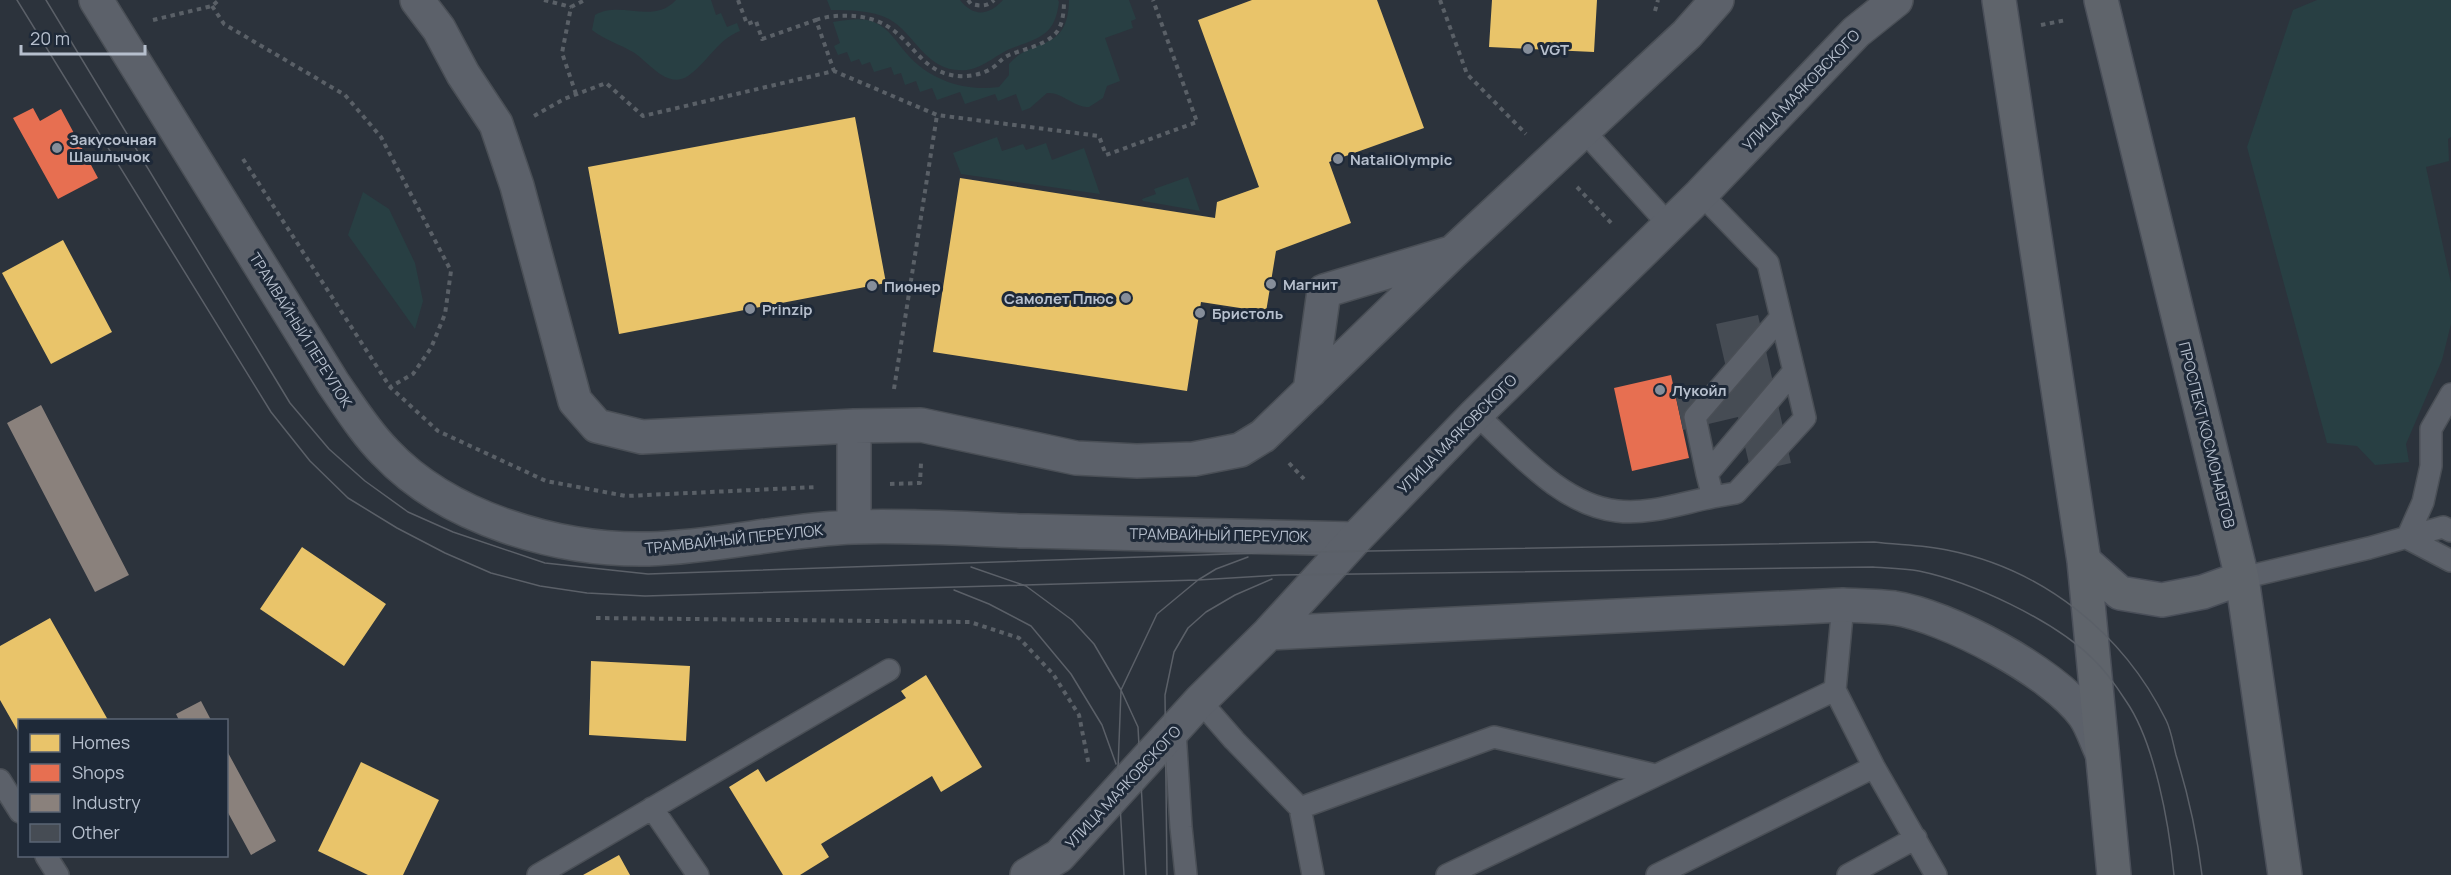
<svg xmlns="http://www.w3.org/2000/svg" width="2451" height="875" font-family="Manrope,sans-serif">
<rect width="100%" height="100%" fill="#2c333c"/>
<!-- green -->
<path fill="#283f43" d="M676,0H711L716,15L721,13L727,27L737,23L740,31C717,40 708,62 688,76C667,90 648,61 633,52C619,44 605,40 592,30L595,15C621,0 653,25 676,0Z
M827,0H960C973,17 989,16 1003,0H1058L1059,2C1055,33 1043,37 1015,47C997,53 986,67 967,70C926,74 916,34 889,19C871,10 850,10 831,10Z
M1069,0H1129L1136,19L1131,21L1133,28L1105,38L1120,81L1107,86L1103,98L1089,107C1072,107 1063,92 1047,93L1030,108L1022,111L1016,94L998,101L995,94L965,104L960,92L937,100L932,88L920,92L916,81L905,85L901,73L894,75L891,67L874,72L870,62L862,65L859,59L851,62L847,52L838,55L834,46L840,43L833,22C846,20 862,17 874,22C889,28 897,43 907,54C929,80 966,92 999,87L1009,75V64C1033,36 1068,54 1069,0Z
M2317,0H2451V137L2448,139L2449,161L2426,167L2451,283V324L2442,360L2406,444L2409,462L2375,465L2357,446L2327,443L2247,147L2293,10Z
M997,137L1002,151L1023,144L1026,150L1046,143L1052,160L1084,148L1100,194L961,174L953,153Z
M1188,177L1200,211L1143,201L1142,199L1156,194L1154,189Z
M363,192L389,209L415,263L423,301L415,329L348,235Z"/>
<!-- homes -->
<path fill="#e9c46a" d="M1252,0H1377L1424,128L1329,162L1351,223L1276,251L1266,312L1201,302L1187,391L933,352L960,178L1215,218L1217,202L1259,187L1198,20Z
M1492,0H1597L1594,52L1489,47Z
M855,117L886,283L619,334L588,167Z
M63,240L112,332L51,364L2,273Z
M302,547L386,604L344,666L260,609Z
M50,618L108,720H20V735L0,700V646Z
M591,661L690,666L686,741L589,735Z
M926,675L982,767L941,792L932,776L821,844L829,857L800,875H783L729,787L758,769L766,782L906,698L901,691Z
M361,762L439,800L403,875H368L318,851Z
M619,855L630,875H583Z"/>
<!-- shops -->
<path fill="#e76f51" d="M33,108L40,121L61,109L98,178L58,199L13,118Z
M1671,375L1689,458L1632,471L1614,388Z"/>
<!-- industry -->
<path fill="#8a817c" d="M41,405L129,575L95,592L7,423Z
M201,701L211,720H179L176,714Z
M226,749L276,841L251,855L226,809Z"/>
<!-- building -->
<path fill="#464c54" d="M1758,315L1791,463L1751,472L1738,417L1683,430L1676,397L1730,385L1716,324Z"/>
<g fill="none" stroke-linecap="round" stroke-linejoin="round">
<!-- service casing -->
<g stroke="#4a4f56" stroke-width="24">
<path id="service" d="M1583,130L1669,225
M1476,414C1516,450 1561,505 1617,511C1649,515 1682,503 1713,497L1707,474L1794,371L1768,263L1701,194
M1707,474L1695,417L1781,317
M1713,497L1736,493L1805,418L1794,371
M2407,538L2423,502L2431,466V429L2451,394
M2407,538L2451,561
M2242,578L2369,548L2443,527L2451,531
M1843,605L1835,690L1874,767L1936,875
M1200,701L1234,740L1300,808L1313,875
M1175,731L1181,827L1186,875
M0,780L20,812
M652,808L698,875
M1300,808L1494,737L1655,775
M46,856L58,875
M538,875L889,670
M1447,875L1835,690
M1657,875L1874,767
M1848,875L1916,838"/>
</g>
<!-- minor casing -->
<g stroke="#4a4f56" stroke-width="36">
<path id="minor" d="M96,0L333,383C349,406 365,432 385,452C448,519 559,551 649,549C718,547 786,529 855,527C911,525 967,529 1023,531C1134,533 1245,536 1355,539
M417,0L439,29L463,74L496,124L517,186L575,401L597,426L642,437L854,426V527
M1310,391L1324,291L1447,254
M854,426L921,425L1076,458L1137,461L1194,459L1240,450L1263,436L1452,253L1687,34L1717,0"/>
</g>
<!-- tertiary casing -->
<g stroke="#4a4f56" stroke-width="36">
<path id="tertiary" d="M1269,633L1843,605C1860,606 1877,606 1894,608C1947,616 2053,672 2084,715C2092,726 2096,741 2102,753
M1027,875L1059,856L1200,701L1269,633L1355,539L1476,414L1701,194L1856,32L1896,0"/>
</g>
<!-- primary casing -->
<g stroke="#4a4f59" stroke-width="36">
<path id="primary" d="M1999,0L2084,561L2114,875
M2101,0L2242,578L2285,875
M2084,561L2120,593L2162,600L2203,592L2242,578"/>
</g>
<!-- path -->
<path stroke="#5a6067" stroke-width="4" stroke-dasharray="4.5 4.5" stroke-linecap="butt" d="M544,0L571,7
M738,0L747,24L756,21L762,39L816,20L834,71
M968,0L971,4C980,6 987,7 994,0
M1440,0L1467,74L1526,134
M212,6L224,24L345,95L381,137L451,271L445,314L431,348L413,374L390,387
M1655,11L1658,0
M153,20L212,6L219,0
M816,20C836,13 868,14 887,26C911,40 921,69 951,75C965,78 984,75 995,66C1000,62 1002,58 1009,55C1024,49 1043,46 1055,34C1063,26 1064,11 1064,0
M2041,25L2066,20
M576,94L562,53L571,7L585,0
M534,116L564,99L606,83L643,116L834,71L937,115L1099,136L1106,155L1197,122L1153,0
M243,159L390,387L438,431L546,481L626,496L817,487
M1577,187L1613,225
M894,389L937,115
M1289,463L1304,479
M890,484L920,483L921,463
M596,618L970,622L1019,638L1053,674L1079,715L1089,766"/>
<!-- service -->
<use href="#service" stroke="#5c616a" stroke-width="21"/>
<!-- minor -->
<use href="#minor" stroke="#5c616a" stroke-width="33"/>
<!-- tertiary -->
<use href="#tertiary" stroke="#5c616a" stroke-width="33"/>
<!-- primary -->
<use href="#primary" stroke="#5f646b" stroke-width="33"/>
<!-- tram -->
<path stroke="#5b6068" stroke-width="1.5" d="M17,0L271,412L310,461L348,498L397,528L445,553L491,573L540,586L587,593L645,596L1198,580L1280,575L1873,567C1888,568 1904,568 1919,571C1972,582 2053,620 2092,658C2105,670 2117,687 2126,701C2155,743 2169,824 2174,875
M46,0L290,403L329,449L365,481L408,512L453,532L545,563L648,574L1259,553L1874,542C1898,545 1923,545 1947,550C2043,569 2123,633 2166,720C2171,730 2173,743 2176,755C2188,794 2197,834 2202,875
M971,567L1026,586L1072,620L1094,644L1121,690L1138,727L1146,875
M954,590L989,604L1031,626L1071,674L1102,725L1116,764
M1124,875L1118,769L1121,690L1157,614L1198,580L1216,569L1248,557
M1167,875L1165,695L1174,652L1188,628L1206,612L1235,595L1272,579"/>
</g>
<!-- markers -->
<g fill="#868e9a" stroke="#1e2938" stroke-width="2">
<circle cx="1528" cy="49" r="6"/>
<circle cx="57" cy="148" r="6"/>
<circle cx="1338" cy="159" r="6"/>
<circle cx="1271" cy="284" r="6"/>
<circle cx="872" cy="286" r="6"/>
<circle cx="1126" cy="298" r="6"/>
<circle cx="750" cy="309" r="6"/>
<circle cx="1200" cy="313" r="6"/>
<circle cx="1660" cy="390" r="6"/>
</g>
<g text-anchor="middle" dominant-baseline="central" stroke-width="6" stroke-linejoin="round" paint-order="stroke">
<!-- poi labels -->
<g font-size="15" font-weight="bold" fill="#b6bfcd" stroke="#1e2938" text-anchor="start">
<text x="1540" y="49">VGT</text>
<text x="69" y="139">Закусочная<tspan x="69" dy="17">Шашлычок</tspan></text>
<text x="1350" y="159">NataliOlympic</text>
<text x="1283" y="284">Магнит</text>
<text x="884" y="286">Пионер</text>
<text x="1114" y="298" text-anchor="end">Самолет Плюс</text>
<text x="762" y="309">Prinzip</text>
<text x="1212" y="313">Бристоль</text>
<text x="1672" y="390">Лукойл</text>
</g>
<!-- street labels -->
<g font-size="15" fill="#b6bfcd" stroke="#1e2938">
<text transform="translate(1801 90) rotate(-46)">УЛИЦА МАЯКОВСКОГО</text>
<text transform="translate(301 330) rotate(58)">ТРАМВАЙНЫЙ ПЕРЕУЛОК</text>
<text transform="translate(1457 434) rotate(-45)">УЛИЦА МАЯКОВСКОГО</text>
<text transform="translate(2207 435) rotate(76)">ПРОСПЕКТ КОСМОНАВТОВ</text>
<text transform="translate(1219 535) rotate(1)">ТРАМВАЙНЫЙ ПЕРЕУЛОК</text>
<text transform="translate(734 539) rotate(-6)">ТРАМВАЙНЫЙ ПЕРЕУЛОК</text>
<text transform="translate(1123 787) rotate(-47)">УЛИЦА МАЯКОВСКОГО</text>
</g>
</g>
<!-- legend -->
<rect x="18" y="719" width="210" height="138" fill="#1e2938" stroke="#5b6574" stroke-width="1.5"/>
<rect x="30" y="734" width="30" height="18" fill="#e9c46a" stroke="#5b6574" stroke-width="1.5"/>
<text x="72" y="749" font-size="18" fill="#b6bfcd">Homes</text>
<rect x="30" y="764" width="30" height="18" fill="#e76f51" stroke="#5b6574" stroke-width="1.5"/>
<text x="72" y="779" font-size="18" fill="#b6bfcd">Shops</text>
<rect x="30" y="794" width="30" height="18" fill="#8a817c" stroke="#5b6574" stroke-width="1.5"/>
<text x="72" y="809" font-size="18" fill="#b6bfcd">Industry</text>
<rect x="30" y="824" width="30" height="18" fill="#464c54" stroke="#5b6574" stroke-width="1.5"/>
<text x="72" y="839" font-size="18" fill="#b6bfcd">Other</text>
<!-- scale -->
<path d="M21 45v9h124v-9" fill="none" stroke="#b6bfcd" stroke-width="3"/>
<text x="30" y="45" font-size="18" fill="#b6bfcd" stroke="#1e2938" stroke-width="4.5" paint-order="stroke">20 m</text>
</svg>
